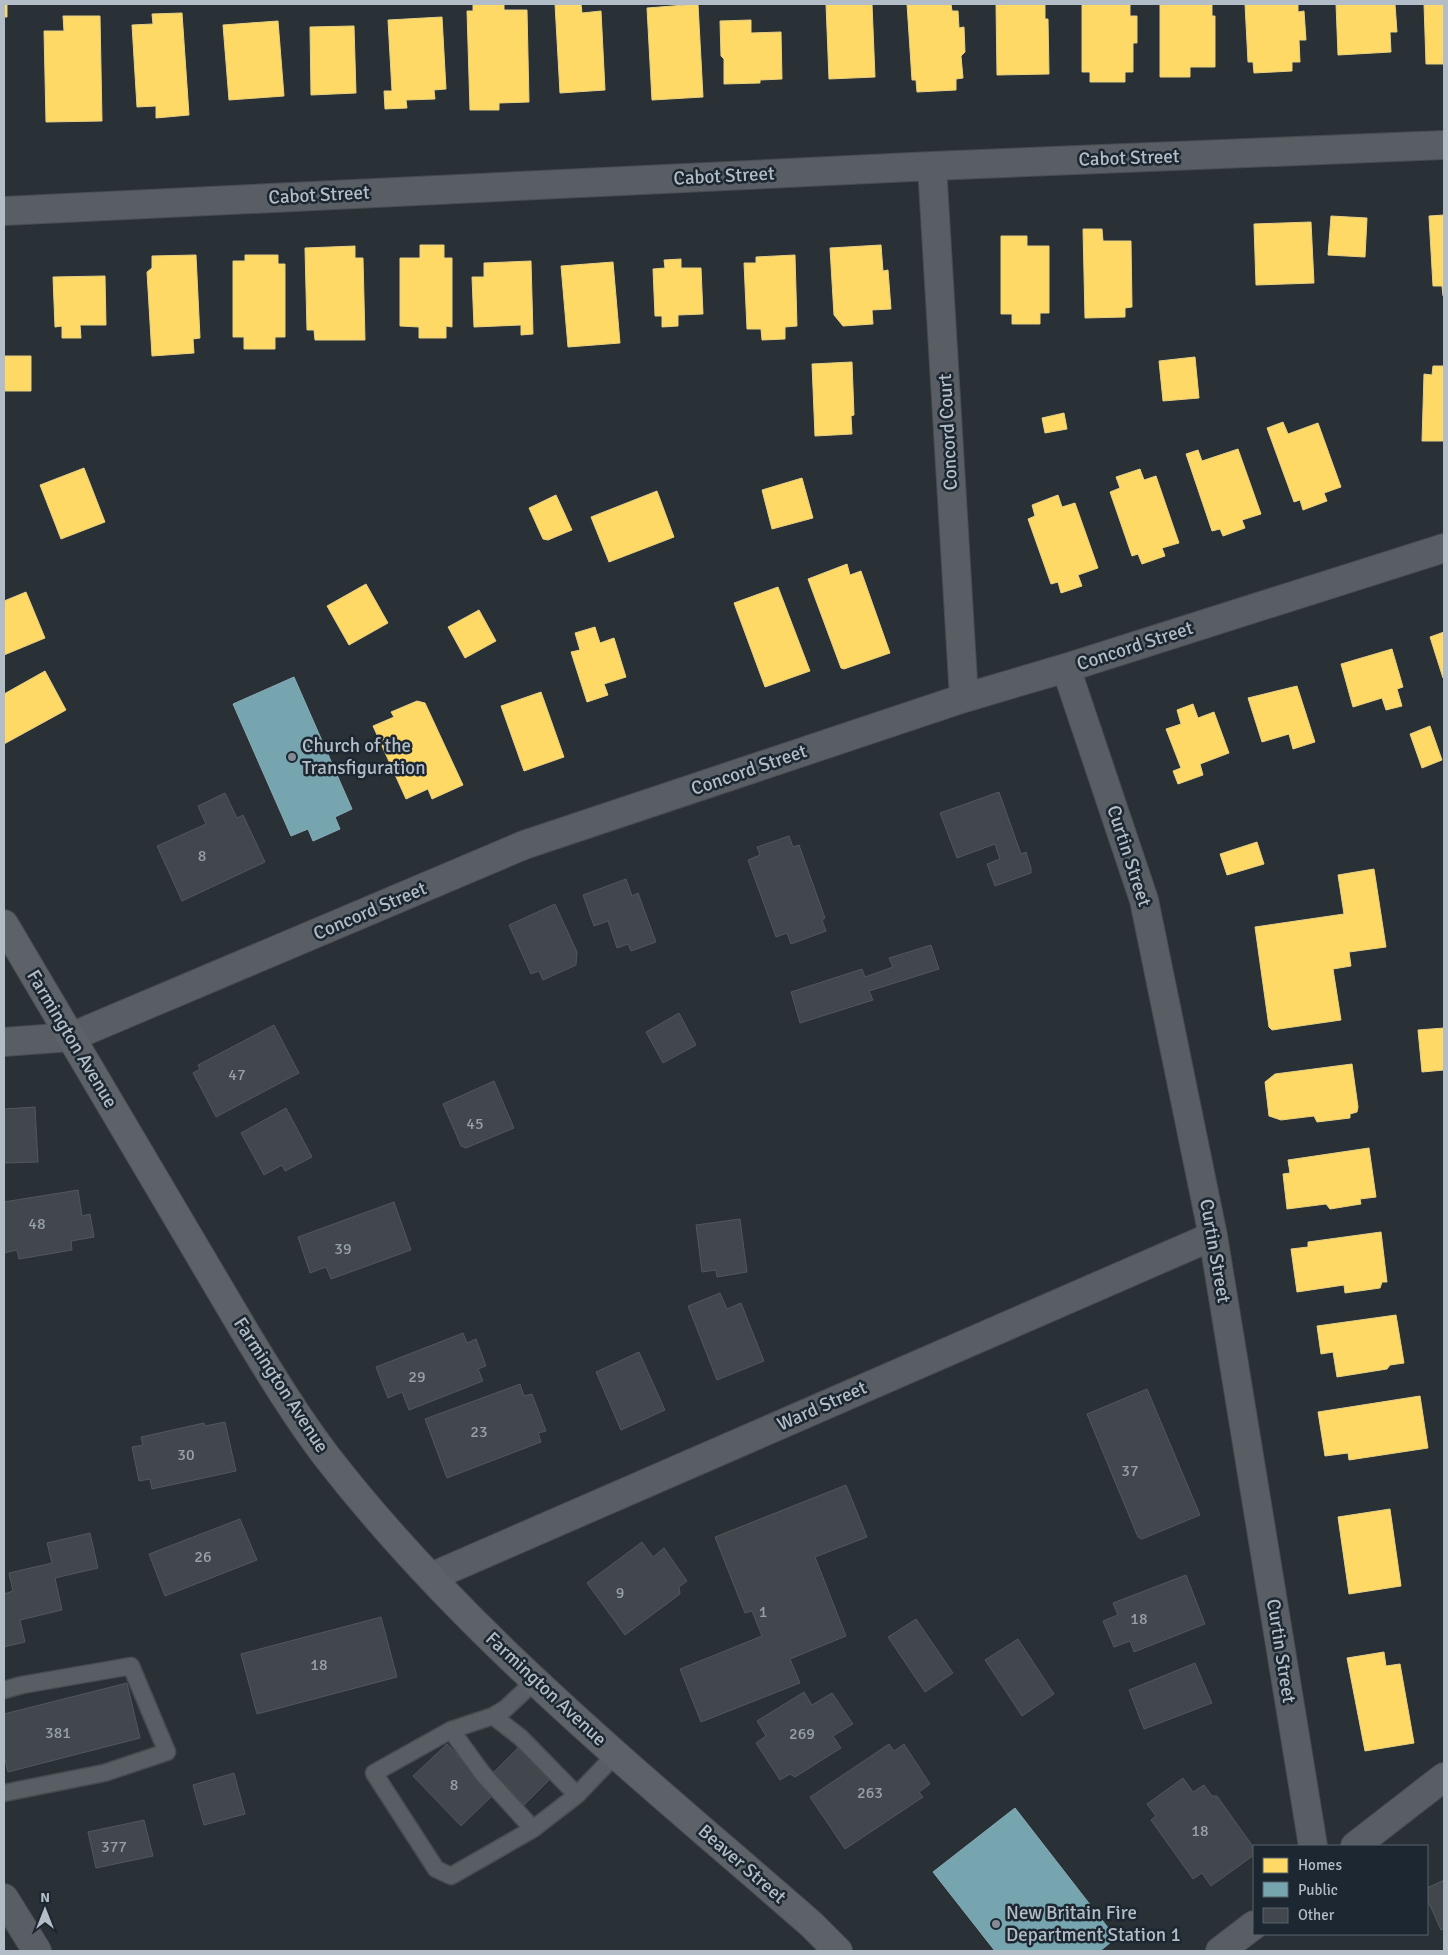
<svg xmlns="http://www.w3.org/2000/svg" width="1448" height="1955" font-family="Signika,sans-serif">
<rect width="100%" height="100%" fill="#293036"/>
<!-- homes -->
<path fill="#ffd966" stroke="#e8d183" d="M4,4H7V17H4Z
M473,4H504V10H527L529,102L499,103V110H470L467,11H473Z
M555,4H581L582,13L601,11L605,90L560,93Z
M698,4L703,97L652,100L647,8Z
M826,4H872L875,77L829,79Z
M907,4H951L952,11H958L959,28L964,27L965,52L961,56L963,78L956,79V90L917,92L916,80H912Z
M996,4H1045V19H1048L1049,74L997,75Z
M1082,4H1130V16H1137V43H1133V72H1125V82H1090V72H1082Z
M1160,4H1212V16H1215V67H1190V77H1160Z
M1245,4H1298V12L1304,11L1306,40H1299L1300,62H1292V71L1254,73L1253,62H1248Z
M1336,4H1395L1397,32H1390L1391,52L1338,55Z
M1424,4H1444V64H1426Z
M182,13L189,115L156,118V106L137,107L132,25L153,24L152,14Z
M63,16H100L102,121L46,122L44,31H64Z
M442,17L446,89L434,90L435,99L406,100L407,108L385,109L384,91H392L388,20Z
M751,20V33L781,32L782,79L760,80V83L724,84V59L721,56L720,21Z
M278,21L284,96L229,100L223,25Z
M354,26L356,93L311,95L310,27Z
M1444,215V296H1443L1442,286H1433L1429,216Z
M1331,216L1367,218L1365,257L1328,255Z
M1311,222L1314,283L1256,285L1254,224Z
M1083,229H1102L1103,241H1131L1132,307L1125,308V317L1085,318Z
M1001,236H1027V246H1049V313H1040V324H1012V314H1001Z
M420,245H444V258H452V327L446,326V338H419V327L400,326V258H420Z
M881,245L883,271L888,270L891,309L872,310L873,324L843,326L834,315L830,248Z
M355,246V258H363L365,340H315L314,330H307L305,248Z
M196,255L200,338L193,339L194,353L152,356L147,272L152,268V256Z
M245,255H278V264H285V337H275V349H244V337H233V261H245Z
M795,255L797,326L785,327V339L762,340L761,329H747L744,263H756V257Z
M681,259V268H701L703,314L678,315V326L662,327V316H655L653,269L665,268L664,260Z
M531,261L533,334L521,335V325L474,327L472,277H484V263Z
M613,262L620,343L568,347L561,266Z
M105,276L106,325H80L81,338H62V326L55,327L53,277Z
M4,356H31V391H4Z
M1195,357L1199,398L1163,401L1159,361Z
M852,362L854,415L851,416L852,434L815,436L812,364Z
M1433,366H1444V441H1422L1424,374L1432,375Z
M1064,413L1067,429L1045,433L1042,418Z
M1283,422L1288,434L1318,423L1341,487L1324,493L1327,501L1303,510L1300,500L1294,502L1267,428Z
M1238,449L1261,514L1242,520L1245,528L1223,536L1220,529L1212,531L1186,454L1198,450L1202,461Z
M84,468L105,522L61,539L40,485Z
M1140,469L1144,480L1156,476L1179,543L1162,548L1165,556L1142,564L1138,554L1132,556L1110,492L1120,488L1116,477Z
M802,478L813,518L772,529L762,490Z
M657,491L674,537L609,562L591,517Z
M556,495L572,530L548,540L543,539L529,508Z
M1058,495L1062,507L1075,503L1098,568L1078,575L1082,586L1061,593L1058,582L1051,584L1028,519L1035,516L1032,505Z
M847,564L850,575L861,571L890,653L844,669L841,668L808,579Z
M366,584L388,623L349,645L327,606Z
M778,587L810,671L765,687L734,603Z
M26,592L45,638L4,655V601Z
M479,610L496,641L465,658L448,627Z
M595,627L600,643L614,638L626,677L604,684L608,695L587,702L571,652L580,650L575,633Z
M1444,632V677L1443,678L1430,637Z
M1392,649L1403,687L1397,689L1402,706L1386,710L1382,698L1353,707L1341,664Z
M45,671L66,710L4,744V694Z
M1297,686L1315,742L1293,749L1289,734L1262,742L1248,698Z
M541,692L564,757L524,771L501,706Z
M417,701L425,703L463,785L432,799L428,789L406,799L373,726L394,717L391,712Z
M1193,704L1198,718L1214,712L1229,753L1200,764L1203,775L1178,784L1173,771L1181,768L1166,729L1181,724L1177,710Z
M1430,726L1442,760L1422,768L1410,734Z
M1257,842L1264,864L1227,875L1220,854Z
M1374,869L1386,947L1349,952L1351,966L1333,969L1341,1020L1272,1030L1269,1027L1255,927L1344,914L1338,875Z
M1444,1028V1070L1422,1072L1418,1030Z
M1352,1064L1358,1107L1357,1112L1350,1114V1118L1317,1122L1314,1116L1281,1120L1269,1116L1265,1082L1275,1074Z
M1369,1148L1376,1197L1360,1199L1361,1204L1330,1209L1326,1204L1287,1209L1283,1174L1290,1173L1288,1160Z
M1381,1232L1387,1282H1382L1380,1288L1345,1293L1344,1285L1297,1292L1291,1249L1308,1247V1242Z
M1396,1315L1404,1363L1390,1365L1387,1369L1337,1377L1333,1352L1321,1354L1317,1326Z
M1420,1396L1428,1448L1349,1460L1348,1453L1325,1456L1318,1412Z
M1390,1509L1401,1586L1349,1594L1338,1517Z
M1384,1652L1386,1666L1400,1664L1414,1743L1365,1751L1347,1658Z"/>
<!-- public -->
<path fill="#76a5af" stroke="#88acb6" d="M294,677L352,809L335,817L340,829L313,841L308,829L291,836L233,704Z
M1015,1808L1116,1938L1100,1951H995L933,1872Z"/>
<!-- building -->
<path fill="#41474c" stroke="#51585d" d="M999,792L1021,854L1026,852L1031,868V873L995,886L987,864L1000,859L995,844L957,858L940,813Z
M225,793L237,818L243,815L265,862L182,901L157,846L206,824L198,806Z
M789,836L793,847L799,845L825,918L822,920L826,931L791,944L787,933L776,937L748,860L760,855L757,847Z
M626,879L632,896L638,893L656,942L631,951L628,944L617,948L608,921L594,926L583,895Z
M555,904L577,952L576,965L543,980L539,971L531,974L509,925Z
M931,945L939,969L869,991L873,1000L800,1023L791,992L862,969L865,977L893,967L889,958Z
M679,1013L696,1045L663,1063L646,1032Z
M274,1025L299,1073L216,1117L193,1073L200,1069L198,1065Z
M494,1081L514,1128L466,1148L461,1146L443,1104Z
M35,1107L38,1162L4,1163V1109Z
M286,1108L312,1157L285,1171L282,1165L264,1175L241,1133Z
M78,1190L82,1216L90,1214L94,1237L71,1241L72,1250L19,1259L17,1250L4,1253V1202Z
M394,1202L411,1250L331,1279L326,1267L310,1273L298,1237Z
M740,1219L747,1272L717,1277L716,1270L702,1272L696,1225Z
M720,1293L727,1309L741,1303L764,1361L717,1380L688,1306Z
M463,1333L467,1343L476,1339L486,1366L478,1369L483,1381L409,1410L402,1392L388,1398L376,1367Z
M639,1352L665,1410L621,1430L596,1372Z
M520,1384L524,1396L532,1394L546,1431L538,1433L541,1442L447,1478L425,1419Z
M1147,1389L1200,1515L1142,1539L1138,1537L1087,1414Z
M225,1422L236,1471L152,1489L150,1479L139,1481L132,1447L143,1445L141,1437L204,1423L205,1426Z
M846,1485L867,1537L815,1557L846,1636L790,1659L800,1683L701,1722L680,1669L762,1636L752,1611L745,1613L715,1537Z
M240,1519L257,1560L165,1596L149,1554Z
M90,1533L98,1568L55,1578L62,1610L20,1620L25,1642L4,1647V1594L13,1591L9,1573L52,1563L47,1543Z
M642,1542L653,1557L664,1548L687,1581L679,1587L680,1594L625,1635L587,1583Z
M1186,1575L1205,1624L1134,1652L1130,1641L1114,1647L1103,1621L1118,1615L1113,1603Z
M381,1617L397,1677L257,1714L241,1654Z
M916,1619L953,1673L925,1692L888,1637Z
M1018,1639L1054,1694L1022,1716L985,1660Z
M1195,1663L1212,1703L1144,1729L1129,1690Z
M127,1683L140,1738L8,1772L4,1755V1714Z
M804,1692L812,1705L832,1693L853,1724L833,1736L841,1748L795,1777L790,1774L780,1780L756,1743L766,1736L757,1721Z
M447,1744L494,1794L461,1826L413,1776Z
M889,1744L894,1751L904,1744L930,1784L919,1792L923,1797L845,1849L810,1797Z
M520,1746L552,1777L524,1805L492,1774Z
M234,1773L245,1814L204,1825L193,1785Z
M1183,1778L1193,1792L1204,1785L1212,1796H1217L1254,1848V1855L1211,1886L1202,1873L1193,1879L1151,1820L1156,1816L1147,1804Z
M144,1820L153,1856L96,1868L88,1832Z
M1444,1880V1929L1441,1930L1427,1899V1888Z"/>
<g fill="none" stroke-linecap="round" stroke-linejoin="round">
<!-- lane casing -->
<g stroke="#474c51" stroke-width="19">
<path id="lane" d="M535,1681L505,1709L493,1716L451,1730L374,1773L436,1869L451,1876L533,1829L577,1795L616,1754
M4,1690L22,1685L131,1666L167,1752L104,1773L4,1793
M493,1716L520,1737L577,1795
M451,1730L483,1774L533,1829"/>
</g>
<!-- street casing -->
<g stroke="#474c51" stroke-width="30">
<path id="street" d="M932,166L964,698
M4,211L932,166L1444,145
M1066,668L1144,900L1213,1236L1313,1846
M4,1042L71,1037L524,845L964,698L1066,668L1444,548
M431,1577L1213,1236
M1355,1846L1444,1777
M4,1898L37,1951
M1220,1951L1254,1925"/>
</g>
<!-- secondary casing -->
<g stroke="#474c51" stroke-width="30">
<path id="secondary" d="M4,924L248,1337C273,1378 298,1419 327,1457C465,1635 644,1778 812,1925L838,1951"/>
</g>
<!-- lane -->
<use href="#lane" stroke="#595e64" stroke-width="16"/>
<!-- street -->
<use href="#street" stroke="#595e64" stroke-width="28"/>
<!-- secondary -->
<use href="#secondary" stroke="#5d6269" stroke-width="28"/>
</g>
<!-- markers -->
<g fill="#838c94" stroke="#1c2731" stroke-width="2">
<circle cx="292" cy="757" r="5"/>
<circle cx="996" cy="1924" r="5"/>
</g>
<g text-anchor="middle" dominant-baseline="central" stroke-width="5" stroke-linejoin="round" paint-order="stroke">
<!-- number labels -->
<g font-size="16" fill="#96a0a8">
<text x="202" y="856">8</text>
<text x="237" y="1075">47</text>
<text x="475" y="1124">45</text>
<text x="37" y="1224">48</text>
<text x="343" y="1249">39</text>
<text x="417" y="1377">29</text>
<text x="479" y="1432">23</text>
<text x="186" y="1455">30</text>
<text x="1130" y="1471">37</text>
<text x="203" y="1557">26</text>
<text x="620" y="1593">9</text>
<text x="763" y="1612">1</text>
<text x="1139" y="1619">18</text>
<text x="319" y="1665">18</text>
<text x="58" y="1733">381</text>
<text x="802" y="1734">269</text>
<text x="454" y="1785">8</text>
<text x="870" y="1793">263</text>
<text x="1200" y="1831">18</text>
<text x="114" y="1847">377</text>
</g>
<!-- street labels -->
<g font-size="19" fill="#b3bdc7" stroke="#1c2731">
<text transform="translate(1129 158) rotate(-2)">Cabot Street</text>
<text transform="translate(724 176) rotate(-3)">Cabot Street</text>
<text transform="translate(319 195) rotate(-3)">Cabot Street</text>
<text transform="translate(948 432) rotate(-93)">Concord Court</text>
<text transform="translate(1135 646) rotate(-18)">Concord Street</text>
<text transform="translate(749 770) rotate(-19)">Concord Street</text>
<text transform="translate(1129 856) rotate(72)">Curtin Street</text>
<text transform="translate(370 911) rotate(-23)">Concord Street</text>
<text transform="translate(72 1039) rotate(59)">Farmington Avenue</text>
<text transform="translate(1215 1251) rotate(80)">Curtin Street</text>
<text transform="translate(281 1385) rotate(57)">Farmington Avenue</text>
<text transform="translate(822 1406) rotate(-24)">Ward Street</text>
<text transform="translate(1281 1651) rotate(81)">Curtin Street</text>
<text transform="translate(546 1689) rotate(43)">Farmington Avenue</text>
<text transform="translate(742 1864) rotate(41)">Beaver Street</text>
</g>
<!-- poi labels -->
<g font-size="19" fill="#b3bdc7" stroke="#1c2731" text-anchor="start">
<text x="302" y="746">Church of the<tspan x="302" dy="22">Transfiguration</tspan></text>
<text x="1006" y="1913">New Britain Fire<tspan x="1006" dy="22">Department Station 1</tspan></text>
</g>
</g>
<!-- border -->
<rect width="1448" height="1955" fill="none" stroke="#b3bdc7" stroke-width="10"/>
<!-- legend -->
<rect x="1253" y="1845" width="175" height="90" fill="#1c2731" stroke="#58636d"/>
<rect x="1263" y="1858" width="25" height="15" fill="#ffd966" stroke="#58636d"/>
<text x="1298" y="1870" font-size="15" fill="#b3bdc7">Homes</text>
<rect x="1263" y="1882" width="25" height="15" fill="#76a5af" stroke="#58636d"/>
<text x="1298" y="1895" font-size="15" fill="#b3bdc7">Public</text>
<rect x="1263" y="1908" width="25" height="15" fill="#41474c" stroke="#58636d"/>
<text x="1298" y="1920" font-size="15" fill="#b3bdc7">Other</text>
<!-- north arrow -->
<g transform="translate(45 1910)" stroke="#1c2731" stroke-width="4" paint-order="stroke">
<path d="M0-4L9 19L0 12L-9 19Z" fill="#b3bdc7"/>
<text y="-8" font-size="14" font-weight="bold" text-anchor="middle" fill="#b3bdc7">N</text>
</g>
</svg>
